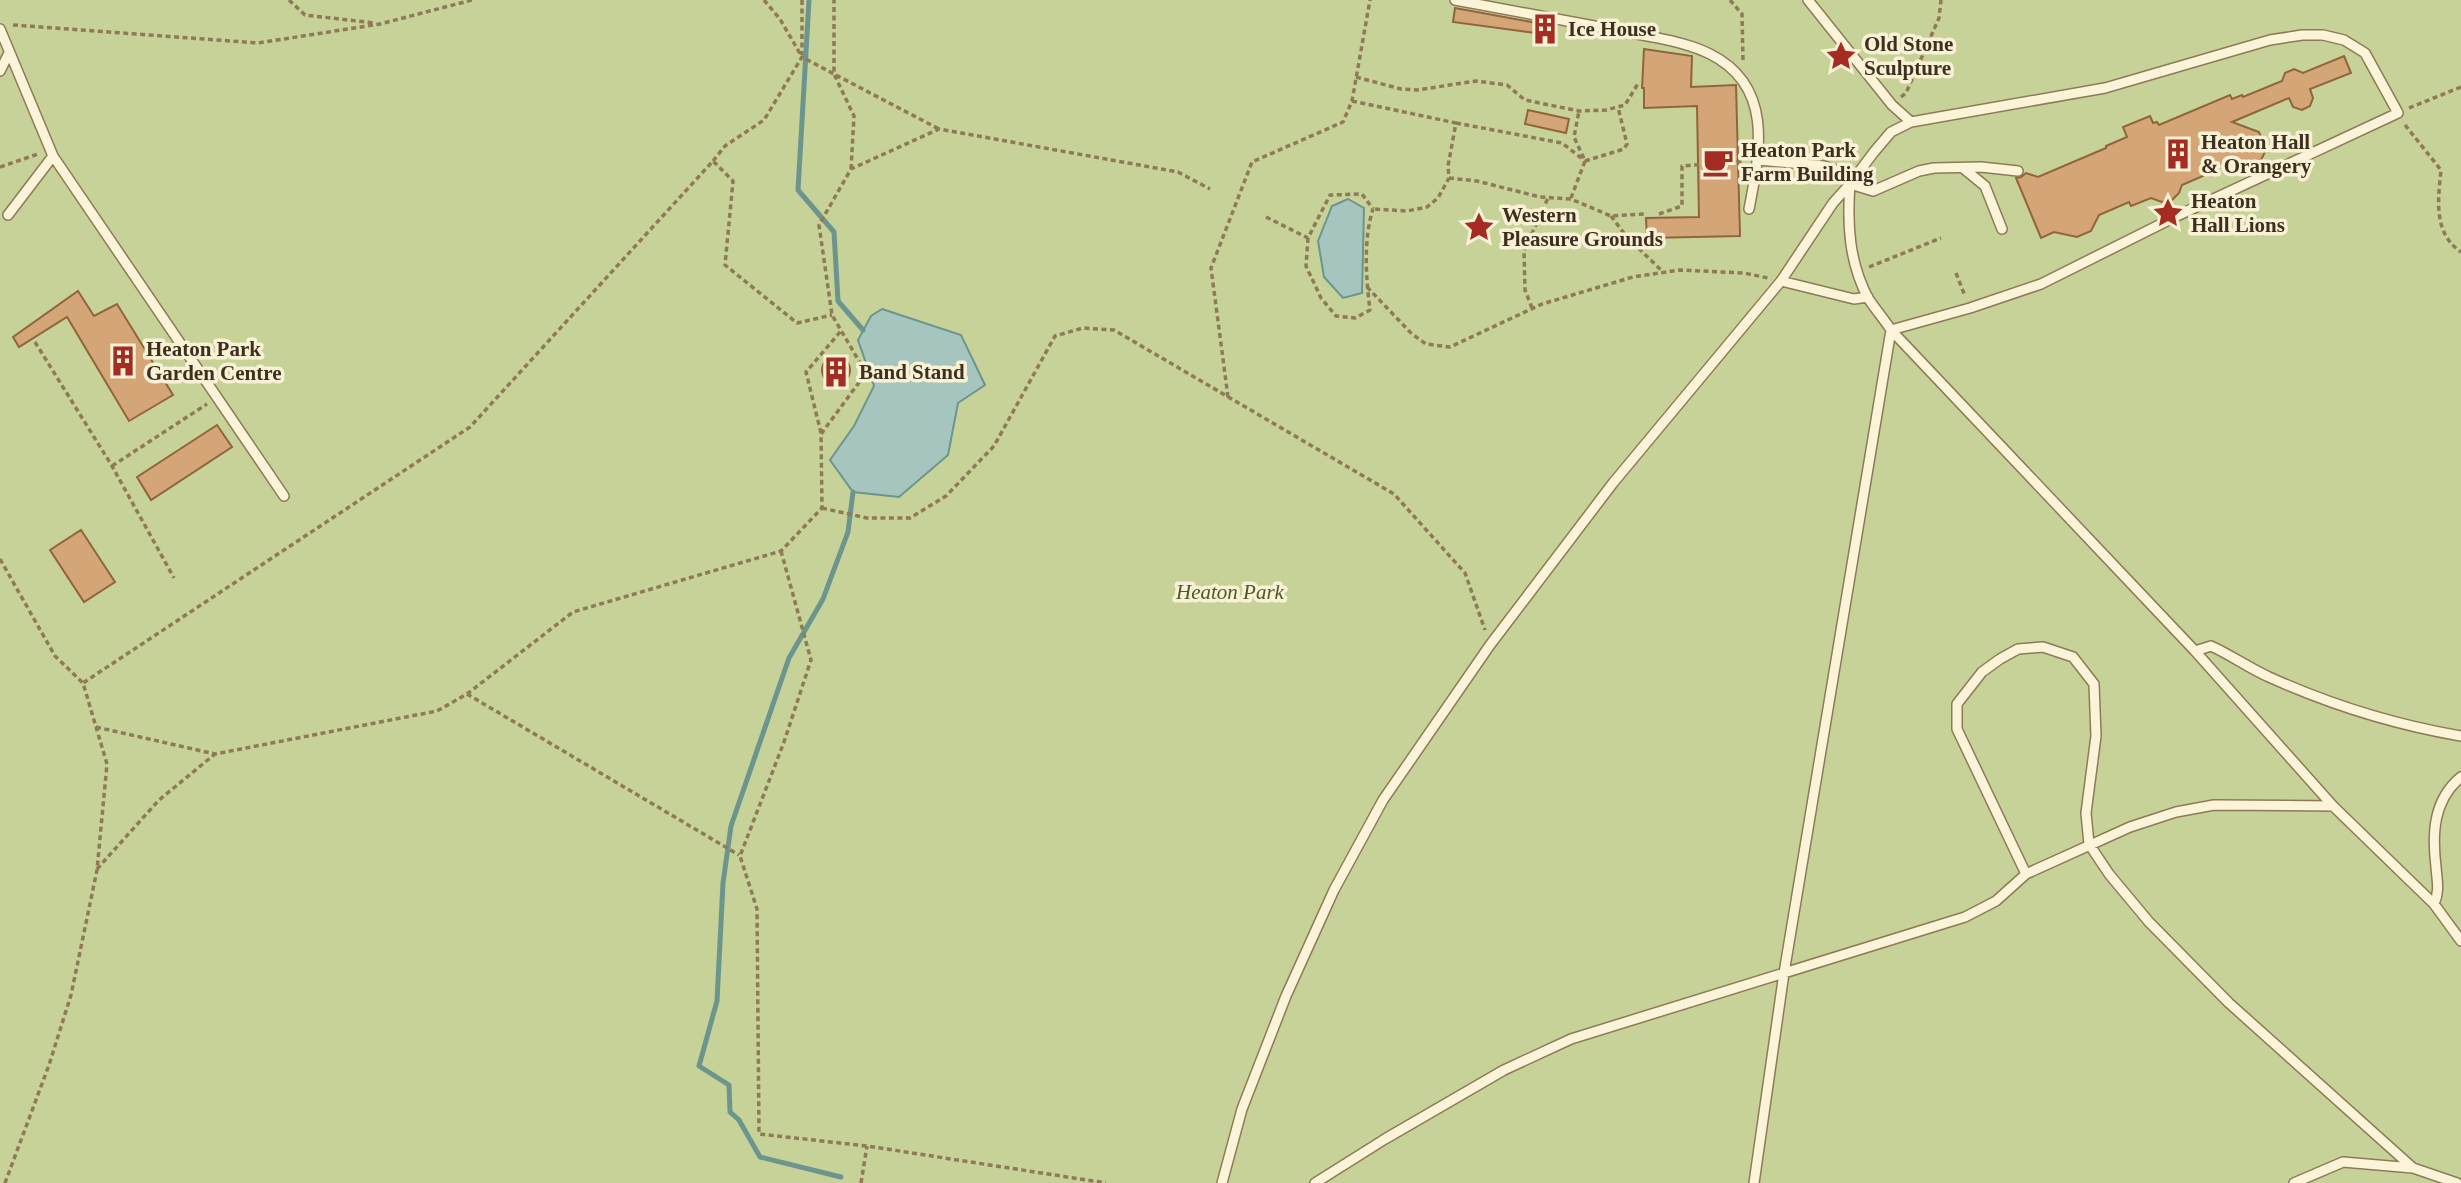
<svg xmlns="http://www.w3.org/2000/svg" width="2461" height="1183" font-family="Georgia,serif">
<rect width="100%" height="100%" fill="#f2e8c4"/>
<!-- green -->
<path fill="#c6d297" d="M0,0H2461V1183H0Z"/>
<!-- water -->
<path fill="#a7c5bf" stroke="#6c958e" stroke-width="2" d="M1348,199L1364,208L1362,293L1343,298L1324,277L1318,241L1332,206Z
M882,309L961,335L985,385L958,403L948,455L899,497L853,492L830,460L854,426L874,386L858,340L871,316Z"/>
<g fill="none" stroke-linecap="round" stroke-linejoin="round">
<!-- stream -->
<path stroke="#6c958e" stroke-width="5" d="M809,0L798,190L834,232L838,301L863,330
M841,1177L760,1157L739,1120L730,1112L729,1085L699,1066L717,1001L723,883L731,826L789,658L823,599L848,532L853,492"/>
</g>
<!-- building -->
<path fill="#d4a577" stroke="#91653c" stroke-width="2" d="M1455,8L1537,23L1536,33L1453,22Z
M1644,49L1692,56L1691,87L1736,85L1740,236L1647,238L1646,218L1699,217L1697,106L1644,108V88H1642Z
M2344,56L2351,73L2310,89L2313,98L2310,106L2302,110L2293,107L2289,98L2232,122L2259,132L2266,150L2261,160L2249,166L2232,159L2202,172L2203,176L2182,185L2179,193L2172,200L2162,202L2151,198L2131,206L2129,202L2099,215L2091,231L2077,237L2054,232L2041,238L2016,178L2021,177L2026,173L2038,177L2106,148V146L2127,137L2123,127L2150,116L2153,123L2157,122L2159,125L2230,95L2232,99L2242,95L2243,97L2282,81L2285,73L2294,69L2303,73Z
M1528,110L1569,119L1566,133L1525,124Z
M78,291L94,316L117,304L173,395L129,421L67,317L19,347L13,337Z
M822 370a14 14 0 1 1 28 0a14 14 0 1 1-28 0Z
M217,425L232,447L151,500L137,477Z
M81,530L115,582L84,602L50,550Z"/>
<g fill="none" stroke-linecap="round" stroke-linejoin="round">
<!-- lane casing -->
<g stroke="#8f7a58" stroke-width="12">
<path id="lane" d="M1455,0L1653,37C1672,41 1692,45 1710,54C1774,86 1760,152 1749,209
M1808,0L1892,105L1911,122
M0,29L53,156L284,496
M0,71L9,53
M1963,168L1985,186L2002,229
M1850,184L1873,191L1919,171L1934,168L1981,167L2018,171
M8,215L53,156
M1781,281L1854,299L1868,297
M2195,651L2211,646C2231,655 2249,668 2269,677C2329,704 2396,725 2461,736
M2026,874L1957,729V704L1982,672L2000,659L2018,649L2043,647L2073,657L2094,684L2096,736L2086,813L2089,844L2109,874L2149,922L2229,1003L2413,1168L2343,1162L2294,1183
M2434,904C2440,891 2437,881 2436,867C2432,834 2433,800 2461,777
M2413,1168L2457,1183
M1222,1183L1242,1109L1286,996L1334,890L1383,800L1490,645L1613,483L1781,281L1833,203L1850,184L1874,152L1891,132L1911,122L2105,88L2270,40L2302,35H2323L2344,40L2365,53L2398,113L2177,216L2041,284L1970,308L1891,330C1884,319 1875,309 1868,298C1849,262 1847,224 1850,184L1835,170L1824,166L1758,160
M1315,1183L1385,1139L1504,1070L1571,1039L1965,917L1996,901L2026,874L2130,827L2176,812L2214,805L2333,806
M1754,1183L1784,973L1891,330L2195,651L2333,806L2434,904L2461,941"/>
</g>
<!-- path -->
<path stroke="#8f7a58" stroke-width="3.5" stroke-dasharray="5 3.5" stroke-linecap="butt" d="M289,0L305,15L374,23
M764,0L780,19L802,57
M802,0V55
M1730,0L1742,14L1743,60
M13,25L258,43L380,24L472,0
M1356,77L1401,89L1417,90L1476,81L1507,85L1525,100L1579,111L1606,110L1625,105L1639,82
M1901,97L1906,93L1939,18L1941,0
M1352,101L1456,123L1448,166L1449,178L1438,198L1427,207L1407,211L1373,209
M2409,108L2461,87
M1456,123L1562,143L1585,161
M2405,125L2441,170C2438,200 2433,233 2461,252
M713,161L725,146L764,120L802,57L834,74V0
M1585,161L1624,149L1627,144L1618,107
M0,167L38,154
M851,169L854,116L834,74L939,129
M1449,178L1477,181L1540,197L1571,199L1611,216L1645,214
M1571,198L1585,161L1574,137L1579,111
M1659,214L1682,206V166L1745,161
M1611,216L1626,236L1663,272
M1266,217L1308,238L1330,195L1362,194L1373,209
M1308,238L1306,266L1321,298L1336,316L1355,318L1370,310C1366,279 1363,240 1373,209
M1869,267L1941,238
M1956,273L1965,296
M1367,287L1412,334L1426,344L1450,347L1542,304L1633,277L1680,270L1744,273L1768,278
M1532,308L1525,290L1524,251L1548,198
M35,342L112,466L174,578
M1228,397L1211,268L1252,162L1343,122L1352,101L1370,0
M821,433L806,372L841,331
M112,466L207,404
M822,508L867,518H910L946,496L994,446L1055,336L1083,328L1114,330L1394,494L1465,573L1485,630
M781,551L811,660L784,742L740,856L757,909L759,1134L867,1146L1106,1183
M0,559L55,656L83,683
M467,694L739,855
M96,727L215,754L437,711L467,694L573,612L781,551L822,508L821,434L866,373L832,315L819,225L851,169L939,129L1178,172L1210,189
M97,869L159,800L215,754
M5,1183L49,1065L71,995L97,870L107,764L83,683L470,427L713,161L733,181L725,265L797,323L832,315
M861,1183L867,1146"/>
<!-- lane -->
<use href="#lane" stroke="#fcf4d9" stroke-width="9"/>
</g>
<!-- icons -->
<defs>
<g id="building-bare" transform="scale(2.415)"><path d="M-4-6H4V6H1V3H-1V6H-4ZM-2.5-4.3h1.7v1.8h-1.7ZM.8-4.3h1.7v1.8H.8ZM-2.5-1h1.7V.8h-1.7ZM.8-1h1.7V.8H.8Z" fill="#a42c22" stroke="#f9f1d5" stroke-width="2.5" paint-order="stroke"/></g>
<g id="sight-bare" transform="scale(2.415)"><path d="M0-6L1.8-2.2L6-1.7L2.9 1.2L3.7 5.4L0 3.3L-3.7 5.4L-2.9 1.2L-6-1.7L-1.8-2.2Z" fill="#a42c22" stroke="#f9f1d5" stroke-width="2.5" paint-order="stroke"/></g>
<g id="cafe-bare" transform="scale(2.415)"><path d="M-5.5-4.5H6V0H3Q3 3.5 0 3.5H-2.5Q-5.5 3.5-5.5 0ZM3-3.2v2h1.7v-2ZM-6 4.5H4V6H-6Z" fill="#a42c22" stroke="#f9f1d5" stroke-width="2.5" paint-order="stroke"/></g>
</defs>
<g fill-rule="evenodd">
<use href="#building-bare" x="1545" y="29"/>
<use href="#sight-bare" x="1841" y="56"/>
<use href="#building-bare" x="2178" y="154"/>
<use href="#cafe-bare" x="1718" y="162"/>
<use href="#sight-bare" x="2168" y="213"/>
<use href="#sight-bare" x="1479" y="227"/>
<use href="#building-bare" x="123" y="361"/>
<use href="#building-bare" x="836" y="372"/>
</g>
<g text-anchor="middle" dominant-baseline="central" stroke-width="7" stroke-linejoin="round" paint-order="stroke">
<!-- poi labels -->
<g font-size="21" font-weight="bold" fill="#3e301e" stroke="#f9f1d5" text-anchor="start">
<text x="1568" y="29">Ice House</text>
<text x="1864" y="44">Old Stone<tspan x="1864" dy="24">Sculpture</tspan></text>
<text x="2201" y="142">Heaton Hall<tspan x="2201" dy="24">&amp; Orangery</tspan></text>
<text x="1741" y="150">Heaton Park<tspan x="1741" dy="24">Farm Building</tspan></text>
<text x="2191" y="201">Heaton<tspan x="2191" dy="24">Hall Lions</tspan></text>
<text x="1502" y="215">Western<tspan x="1502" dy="24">Pleasure Grounds</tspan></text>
<text x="146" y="349">Heaton Park<tspan x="146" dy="24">Garden Centre</tspan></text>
<text x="859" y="372">Band Stand</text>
</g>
<!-- park labels -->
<g font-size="21" font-style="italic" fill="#495c22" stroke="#f9f1d5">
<text x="1230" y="592">Heaton Park</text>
</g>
</g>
</svg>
